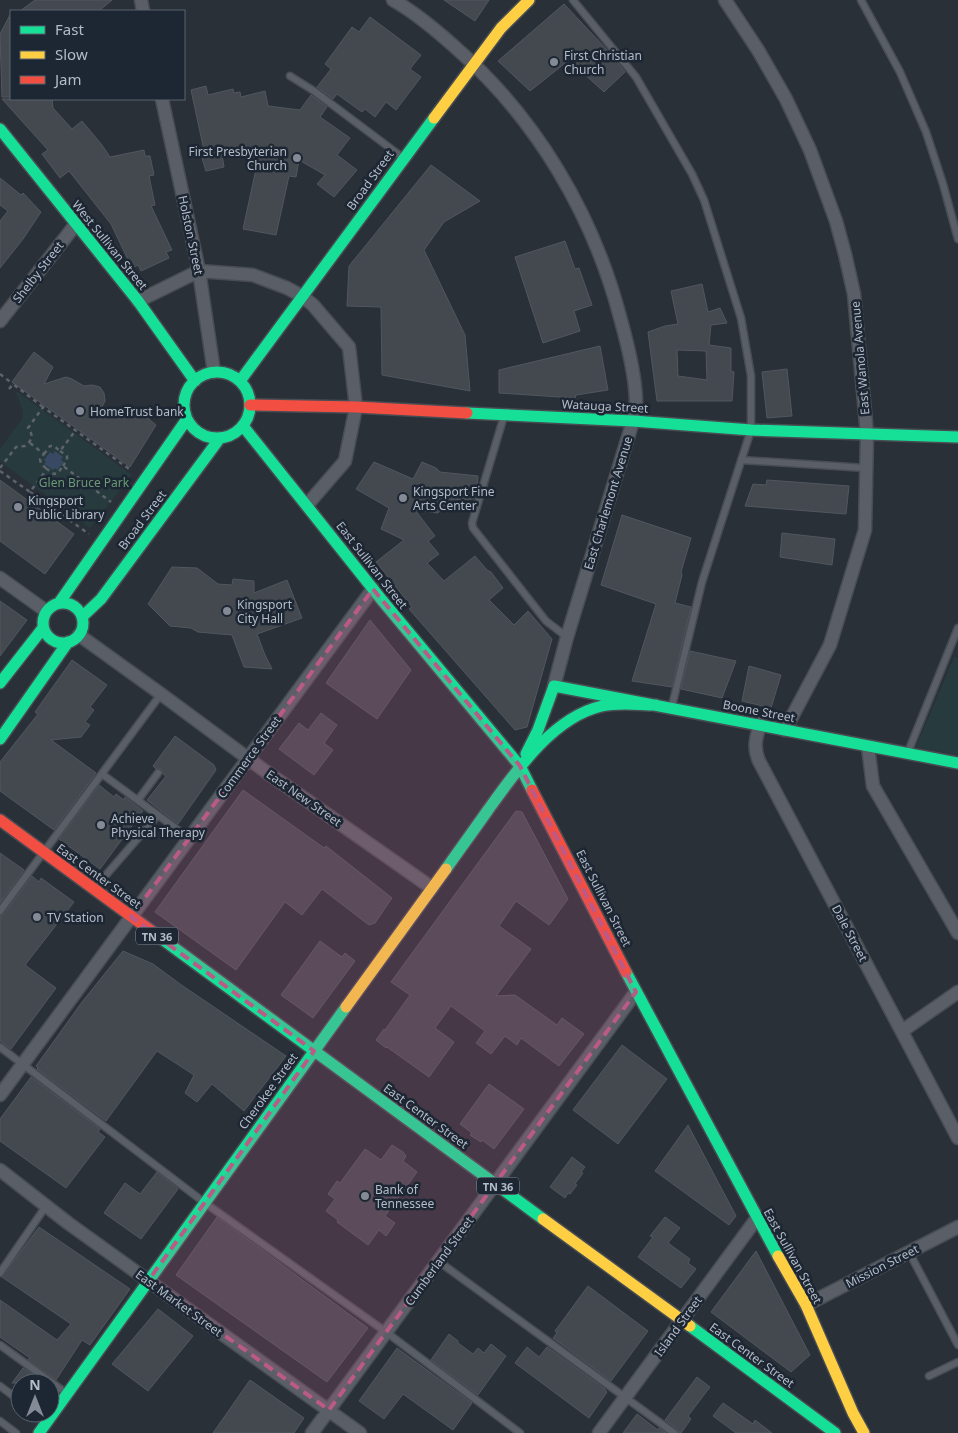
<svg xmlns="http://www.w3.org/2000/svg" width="958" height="1433" font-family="'Noto Sans',sans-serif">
<rect width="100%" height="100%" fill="#2a3038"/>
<!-- green -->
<path fill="#273a3e" d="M15,390L132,475L90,528L0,461V449L22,419L23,411Z
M954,657L958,658V755L916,747Z"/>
<!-- water -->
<path fill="#384963" d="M55,451L63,457L61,460L64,462L57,470L55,468L53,470L44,464L46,462L44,460L50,452L53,454Z"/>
<!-- building -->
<path fill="#444950" stroke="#52575f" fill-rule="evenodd" d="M35,0H112L99,11H20Z
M444,0H489L475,21Z
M564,4L611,54L625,72L604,92L569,60L530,91L498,61Z
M11,13V97H2L0,34Z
M370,17L421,55L410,69L421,77L396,110L386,102L375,117L365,109L362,112L337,94L333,99L317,87L331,69L325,64L352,27L359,32Z
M206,86L208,95L233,89L234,93L240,92L241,97L265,91L268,106L300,110L311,95L327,107L320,117L350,138L337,155L357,170L334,197L317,184L325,175L299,160L296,177L289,176L276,235L243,229L256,169H249L257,147L222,154L224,167L206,171L201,155H205L191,90Z
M2,99H52L53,108L72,129L82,121L102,145L110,157L144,150L145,156H150L154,175L149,176L155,205L151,206L172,250L166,252L169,258L141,271L138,265L132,268L111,224L69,171L60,178L42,154L48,150Z
M431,165L480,201L444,222L424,250L465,335L470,391L382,375L381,307L347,306L349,266Z
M0,178L21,195L23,193L41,212L23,239L0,268V221L8,211L0,205Z
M565,241L575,269L579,268L592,305L574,311L580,331L543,343L515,257Z
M702,284L708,312L720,308L727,323L711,325L709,345L731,348V371L734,372L732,401H657L648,332L665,326L678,324L671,291ZM677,350L706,351L707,380L678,376Z
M600,346L608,390L576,395L575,398L499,393V370Z
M34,352L53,367L44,384L66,377L72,379L84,386L92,385L100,387L104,393L105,401L102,407L120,419L125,413L131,418L137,409L156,425L130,467L12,382Z
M787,369L792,416L767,418L762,372Z
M374,462L413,479L422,462L436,468L440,472L478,476L477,490L474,499L451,500L449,507L442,508L438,513L415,510L435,536L428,541L439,554L427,563L444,581L475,556L487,570L491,572L503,588L489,600L514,625L528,611L552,639L527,727L515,730L409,609L412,607L376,562L404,540L381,529L389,508L356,489Z
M0,480L74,534L45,574L0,541Z
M767,480L849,486L846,514L745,506L753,484L766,485Z
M622,515L691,538L681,572L682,575L675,603L691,607L672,687L632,681L656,604L601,585Z
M782,533L835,539L832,565L780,557Z
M172,567L197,568L218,584L232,585L233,579L254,581V593L287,580L302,618L257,634L265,655L272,669L244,667L232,635L198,632L191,628L170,626L148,604Z
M0,601L27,620L0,656Z
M370,620L411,670L377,719L326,683Z
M690,651L736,661L722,698L681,689Z
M72,660L107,685L90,707L94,710L85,722L90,725L81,737L51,740L96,773L54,830L0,791V762L38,714L35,712Z
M749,666L781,675L771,708L742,701Z
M321,713L337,725L324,743L333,750L314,775L279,749L299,723L308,730Z
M175,736L214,765L216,770L178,824L147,800L166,776L163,774L161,769H156L153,766Z
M99,785L114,797L116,794L124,800L125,797L143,811L100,869L59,839Z
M243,790L324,848L326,846L392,898L375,923L369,925L322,889L302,915L285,902L236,970L155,912Z
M516,811L522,812L568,899L549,925L516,901L499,926L531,949L496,996L515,995L557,1025L562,1018L584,1034L559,1066L521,1038L517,1045L505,1036L491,1054L476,1043L485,1031L451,1006L435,1028L454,1042L429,1077L387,1047L386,1048L376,1040L384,1029L385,1030L410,995L391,982Z
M0,853L24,870L0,903Z
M32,876L39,882L41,878L74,902L25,965L56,988L11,1049L0,1041V916L4,914Z
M320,941L342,957L345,953L355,961L313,1018L281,995Z
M123,951L153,964L180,984L286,1056L244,1111L212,1084L197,1102L185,1093L194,1075L157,1051L106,1121L37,1069L38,1068L36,1066L82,1002Z
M622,1045L667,1079L618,1144L573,1110Z
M31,1077L100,1129L98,1132L105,1137L66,1188L0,1141V1119Z
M489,1084L524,1109L494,1149L482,1140L481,1142L470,1135L472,1133L460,1124Z
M688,1125L736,1216L729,1225L655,1171Z
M392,1145L403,1152L406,1156L403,1161L417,1172L385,1216L395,1223L386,1236L379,1230L368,1245L337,1222L338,1220L326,1211L335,1199L328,1194L337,1181L340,1183L365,1149L381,1160Z
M572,1157L585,1167L581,1172L583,1173L575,1184L577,1185L570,1194L568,1193L565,1198L550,1187Z
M157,1172L178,1189L141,1239L104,1213L125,1183L140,1194Z
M217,1217L368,1328L327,1382L176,1275Z
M665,1217L680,1228L668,1243L690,1259L688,1263L696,1269L681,1288L638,1257L653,1237L650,1236Z
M39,1227L130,1289L90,1345L82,1340L56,1380L28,1360L30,1358L0,1337V1300L57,1340L71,1324L2,1277Z
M756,1251L810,1355L791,1372L711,1312Z
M588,1286L648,1331L611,1381L553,1338L557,1333L555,1331Z
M158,1309L193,1336L148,1391L112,1364Z
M449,1334L458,1341V1343L473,1354L478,1348L484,1353L491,1344L506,1356L478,1395L431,1360Z
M527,1347L539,1357L547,1347L605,1389V1390L607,1392L589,1418L515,1363Z
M397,1348L472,1403L453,1430L403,1394L384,1419L359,1401Z
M23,1368L44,1383H12Z
M697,1377L710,1387L688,1416L691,1419L681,1433H679L677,1429L665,1420Z
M250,1380L304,1418L294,1433H213Z
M723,1403L753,1424L755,1420L772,1433H736L713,1416Z
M637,1414L658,1430L659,1428L666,1433H623Z"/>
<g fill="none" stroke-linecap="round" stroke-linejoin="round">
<!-- lane casing -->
<g stroke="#484c53" stroke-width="9">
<path id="lane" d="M573,0L636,77L692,174L704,200L741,318L751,376V430L702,582L672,706
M861,0L900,72L926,132L943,184L958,239
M290,76L314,91L402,157
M504,416L472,523L473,528L546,621L567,637
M741,460L866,468
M908,752L958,628
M102,774L189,838
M138,800L158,773
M96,890L106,875L158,815
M0,911L161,694
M0,1047L205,1203L386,1332L520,1433
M909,1252L958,1345
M438,1261L674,1433
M0,1273L46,1206
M0,1345L66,1393
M929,1376L958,1362
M0,1386L20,1401
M0,1421L16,1433"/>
</g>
<!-- street casing -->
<g stroke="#484c53" stroke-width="15">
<path id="street" d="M141,0L143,11
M393,0C416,13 436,30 456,48C536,118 593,214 620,317C627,342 636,377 636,403C635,409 634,415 633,421L567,637L554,686
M725,0L758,50L786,99L810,150L836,221L845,254L854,294L867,434L865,530L830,645L785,730
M162,99L199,271L214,372
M138,301L199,271L253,275L287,288L302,296L313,305L349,347L356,407L345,461L307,505
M0,321L76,224
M0,578L46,611
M79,635L161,694L265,771L432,888
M760,724C756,738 753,747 759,761L958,1138
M868,747L873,786L958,933
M902,1031L958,992
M0,1095L373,589
M0,1170L68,1223L360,1433
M806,1305L958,1227
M312,1433L636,992
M599,1433L757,1218"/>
</g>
<!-- fast casing -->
<g stroke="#484c53" stroke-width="14">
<path id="fast" d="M0,129L138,301L195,381
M184 405a33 33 0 1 1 66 0a33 33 0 1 1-66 0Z
M240,381L434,118
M467,413L633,421L751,430L958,437
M243,426L381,599L520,766L532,790
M43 623a20 20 0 1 1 40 0a20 20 0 1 1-40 0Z
M59,603L187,419
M83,616L101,599L220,438
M0,683L43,628
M0,739L68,642
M526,754L538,730L554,686L958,763
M446,869C460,849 474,830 488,810C516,771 553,717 602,706C620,702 638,705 656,705
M154,933L543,1219
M626,972L778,1256
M690,1326L835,1433
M39,1433L346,1007"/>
</g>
<!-- slow casing -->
<g stroke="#484c53" stroke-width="14">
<path id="slow" d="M434,118L501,28L529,0
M346,1007L446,869
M543,1219L690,1326
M778,1256L806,1305L853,1413L864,1433"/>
</g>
<!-- jam casing -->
<g stroke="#484c53" stroke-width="14">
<path id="jam" d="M250,405L356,407L467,413
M532,790L626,972
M0,820L154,933"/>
</g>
<!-- path -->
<path stroke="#5d636a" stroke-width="2.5" stroke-dasharray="4 4" stroke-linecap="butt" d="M0,374L13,384
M9,389L13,384L43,407
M30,443L44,454L40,459L41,464L47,469
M60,451L67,456V460L63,466
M44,454L50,446H54L60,451L76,430
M0,468L16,447L25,446C32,440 34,436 28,428L43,407L132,471
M0,471L30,492L47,469L54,474L58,473L63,466L111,502
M30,492L89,534"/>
<!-- lane -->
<use href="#lane" stroke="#5a5e66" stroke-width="6"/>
<!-- street -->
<use href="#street" stroke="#5a5e66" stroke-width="12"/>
<!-- fast -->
<use href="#fast" stroke="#16e098" stroke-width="11"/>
<!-- slow -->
<use href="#slow" stroke="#ffcf43" stroke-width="11"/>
<!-- jam -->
<use href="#jam" stroke="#f24e42" stroke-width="11"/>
</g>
<!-- marked area -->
<path fill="#bc5a87" fill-opacity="0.2" stroke="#bc5a87" stroke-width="4" stroke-dasharray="10 6" stroke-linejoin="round" d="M373,589L520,766L636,992L329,1410L148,1281L314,1051L131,917Z"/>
<!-- markers -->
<g fill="#848b96" stroke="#1d2633" stroke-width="2">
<circle cx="554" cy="62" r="5"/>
<circle cx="297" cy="158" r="5"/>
<circle cx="80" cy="411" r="5"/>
<circle cx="403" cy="498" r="5"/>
<circle cx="18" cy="507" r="5"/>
<circle cx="227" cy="611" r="5"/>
<circle cx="101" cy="825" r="5"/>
<circle cx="37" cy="917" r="5"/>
<circle cx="365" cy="1196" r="5"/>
</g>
<g text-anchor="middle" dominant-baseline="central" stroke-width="5" stroke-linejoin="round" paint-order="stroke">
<!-- shield labels -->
<g fill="#1d2633" stroke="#878f9c" stroke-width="1">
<rect x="136" y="927.5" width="42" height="17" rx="4"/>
<rect x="477" y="1177.5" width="42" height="17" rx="4"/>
</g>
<g font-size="11" font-weight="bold" fill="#b4bcc9">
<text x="157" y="936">TN 36</text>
<text x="498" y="1186">TN 36</text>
</g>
<!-- poi labels -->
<g font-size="12" fill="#b4bcc9" stroke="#1d2633" text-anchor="start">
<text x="564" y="55">First Christian<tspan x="564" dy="14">Church</tspan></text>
<text x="287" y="151" text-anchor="end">First Presbyterian<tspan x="287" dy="14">Church</tspan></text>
<text x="90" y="411">HomeTrust bank</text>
<text x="413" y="491">Kingsport Fine<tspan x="413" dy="14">Arts Center</tspan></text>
<text x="28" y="500">Kingsport<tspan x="28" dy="14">Public Library</tspan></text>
<text x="237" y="604">Kingsport<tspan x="237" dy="14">City Hall</tspan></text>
<text x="111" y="818">Achieve<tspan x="111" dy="14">Physical Therapy</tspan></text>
<text x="47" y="917">TV Station</text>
<text x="375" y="1189">Bank of<tspan x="375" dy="14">Tennessee</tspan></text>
</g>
<!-- street labels -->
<g font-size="12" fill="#b4bcc9" stroke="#1d2633">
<text transform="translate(370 180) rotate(-54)">Broad Street</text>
<text transform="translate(191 235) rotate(78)">Holston Street</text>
<text transform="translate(110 245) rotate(51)">West Sullivan Street</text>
<text transform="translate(38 272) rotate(-52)">Shelby Street</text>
<text transform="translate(860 358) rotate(-95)">East Wanola Avenue</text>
<text transform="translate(605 406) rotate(3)">Watauga Street</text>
<text transform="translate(608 503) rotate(-73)">East Charlemont Avenue</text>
<text transform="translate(142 520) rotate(-53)">Broad Street</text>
<text transform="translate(372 565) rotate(52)">East Sullivan Street</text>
<text transform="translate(759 711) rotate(11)">Boone Street</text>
<text transform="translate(249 757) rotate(-54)">Commerce Street</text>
<text transform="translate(304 798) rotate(35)">East New Street</text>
<text transform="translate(99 876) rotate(36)">East Center Street</text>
<text transform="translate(604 898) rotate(63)">East Sullivan Street</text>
<text transform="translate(850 933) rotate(62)">Dale Street</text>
<text transform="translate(268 1091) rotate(-54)">Cherokee Street</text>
<text transform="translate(426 1116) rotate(36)">East Center Street</text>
<text transform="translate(793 1256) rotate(61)">East Sullivan Street</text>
<text transform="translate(439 1261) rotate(-54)">Cumberland Street</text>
<text transform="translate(882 1266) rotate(-27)">Mission Street</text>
<text transform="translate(179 1303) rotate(36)">East Market Street</text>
<text transform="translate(678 1326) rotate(-54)">Island Street</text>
<text transform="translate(752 1355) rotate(36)">East Center Street</text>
</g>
<!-- park labels -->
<g font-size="12" fill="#6b9a76" stroke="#1d2633">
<text x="84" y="482">Glen Bruce Park</text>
</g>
</g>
<!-- legend -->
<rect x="10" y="10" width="175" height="90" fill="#1d2633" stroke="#59626f"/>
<rect x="20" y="26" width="25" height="8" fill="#16e098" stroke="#59626f"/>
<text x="55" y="35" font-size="15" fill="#b4bcc9">Fast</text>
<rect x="20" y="51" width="25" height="8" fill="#ffcf43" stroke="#59626f"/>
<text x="55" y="60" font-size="15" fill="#b4bcc9">Slow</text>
<rect x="20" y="76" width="25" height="8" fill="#f24e42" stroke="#59626f"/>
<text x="55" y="85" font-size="15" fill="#b4bcc9">Jam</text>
<!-- north arrow -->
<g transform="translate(35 1398)"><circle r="24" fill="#1d2633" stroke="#59626f"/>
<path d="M0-4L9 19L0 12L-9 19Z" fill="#848b96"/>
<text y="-8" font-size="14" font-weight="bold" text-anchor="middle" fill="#b4bcc9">N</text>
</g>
</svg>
